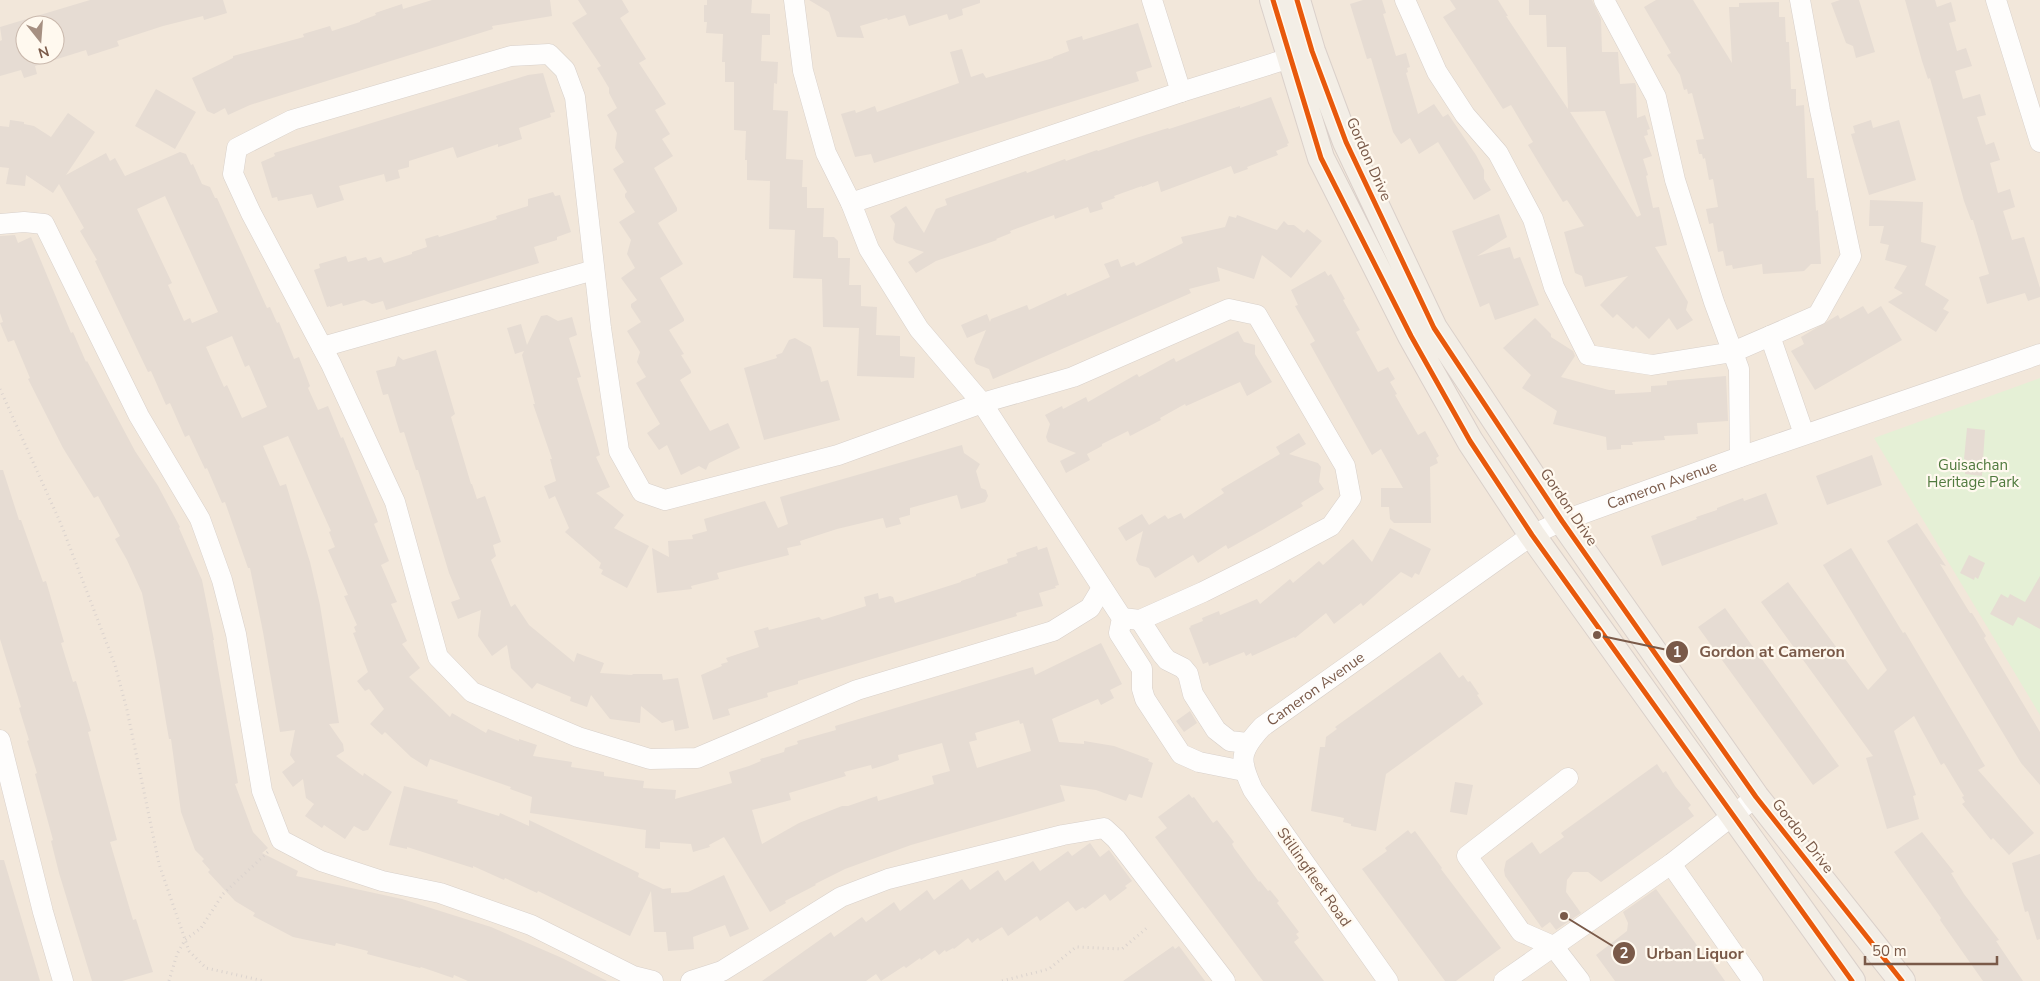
<svg xmlns="http://www.w3.org/2000/svg" width="2040" height="981" font-family="'Nunito Sans',sans-serif">
<rect width="100%" height="100%" fill="#f9f4ed"/>
<!-- residential -->
<path fill="#f2e7da" fill-rule="evenodd" d="M0,0H2040V981H0ZM25,25H55V55H25Z"/>
<!-- green -->
<path fill="#e5f0d6" d="M2040,378V715L1874,438Z"/>
<!-- building -->
<path fill="#e6dcd3" fill-rule="evenodd" d="M90,0H223L227,13L204,20L203,16L163,26L117,41L119,46L88,56L86,50L35,66L37,74L24,78L21,70L0,76V41L2,40L0,27ZM25,25H55V55H25Z
M432,0H550L552,16L492,26L493,29L250,105L228,115L225,108L214,114L207,111L192,78L233,58V56L304,37L303,34L330,26L332,31L360,22V21L376,15L375,13L402,4L403,9Z
M578,0H622L629,12L620,18L646,59L639,63L666,104L655,110L670,134L662,139L673,156L654,168L677,208V211L658,223L683,264L660,278L684,319V321L669,330L684,354L681,355L691,371V373L680,380L710,431L728,423L740,448L709,463L706,470L699,466L681,475L667,445L659,450L647,433L660,424L636,383L646,377L637,362L640,352L627,331L641,322L631,307V304L637,300L621,278L635,268L627,254L631,240L619,222L635,212L625,197V194L627,192L613,169L624,162L615,148L617,133L607,115L617,108L609,93V88L597,68L601,66L572,23L587,14Z
M707,0H752L751,13L770,14V35H762L761,61L778,62L777,84L774,83L773,110L788,111L786,159L803,160L802,187H807V208H824L823,237H834L838,241V258H850L849,285H861V306L877,307L876,335L900,336V356L915,357L914,378L857,376L859,328L823,327L822,279L793,278L795,230L769,229L770,181L747,180V160H745L746,131L734,130V82H725V62H722L723,34L706,33L707,22H704V5H707Z
M809,0H980V3L962,9L963,15L949,20L947,14L909,26L905,15L888,20L887,18L860,26L864,38L837,37L829,12Z
M1363,0H1382L1386,13L1383,14L1396,56L1406,53L1410,67L1407,68L1408,72L1406,73L1418,114L1434,104L1443,117L1448,114L1476,155L1484,170V179L1491,190L1474,200L1438,142L1419,154L1410,138L1401,144L1393,132L1371,58L1367,59L1350,4Z
M1450,0H1498L1508,16H1506L1568,109L1566,47H1547L1546,15H1529V0H1592L1601,19L1602,52H1618L1620,84L1635,83L1636,86L1637,118L1645,115L1650,129L1647,130L1648,135L1644,136L1652,156L1643,159L1648,175L1646,176L1653,208L1659,207L1667,245L1655,247L1688,302L1686,310L1693,320L1677,330L1669,318L1649,339L1636,326L1633,329L1617,314L1613,318L1600,305L1628,276L1585,287L1582,276L1575,273L1564,232L1584,226L1567,200L1563,202L1540,165L1528,145L1533,142L1511,105L1503,109L1443,17L1456,9ZM1605,111L1641,215L1637,217L1570,112Z
M1656,0H1693L1732,63L1729,7H1739V3L1779,2V17H1785L1786,42H1789L1791,89H1796V106L1804,105L1807,178H1814L1816,211L1818,210L1821,264H1811L1804,271L1763,274L1762,264L1733,269L1732,265L1726,266L1723,251L1718,252L1713,223L1709,224L1706,209L1718,207L1713,179L1709,180L1705,158L1703,159L1702,154H1699L1696,140L1704,139L1692,93L1688,94L1687,89L1684,90L1680,75L1667,55L1671,53L1644,7Z
M1840,0H1859L1875,52L1856,58L1853,46L1846,43L1831,3Z
M1905,0H1935L1937,7L1951,2L1956,21L1949,23L1957,51L1966,48L1972,66L1955,71L1963,99L1980,94L1986,115L1977,117L1986,145L1994,142L2000,160L1990,163L1998,193L2010,189L2015,207L2003,211L2012,240L2024,237L2040,288V297L2028,301L2025,293L1987,304L1979,277L1989,274L1973,220H1971L1964,201L1930,78L1928,79L1922,61Z
M1138,23L1152,67L1136,72L1139,81L874,163L871,154L855,157L841,114L855,110L856,113L875,106L877,112L959,83L950,52L962,49L971,77L983,73L986,78L1053,58V57L1069,51L1066,41L1082,36L1083,40Z
M543,73L555,112L550,113L551,117L519,128L522,139L498,147V144L457,158L453,147L409,161V167L398,170L400,178L386,182L384,174L339,186L344,200L317,208L312,194L278,201L277,197L272,198L261,162L275,156L274,153L528,75Z
M156,89L196,112L175,149L135,126Z
M1271,97L1289,143L1287,144L1288,146L1276,151L1278,155L1247,167L1248,169L1234,174L1231,166L1161,192L1158,181L1142,187V186L1114,196L1115,198L1101,203L1103,209L1090,213L1088,207L1055,219L1054,215L1010,231L1011,233L996,239L997,240L936,261L916,273L908,262L924,252L896,243L893,239L895,224L890,216L906,206L924,233L936,209L947,205L945,199L1026,171L1027,173L1065,159L1066,161L1097,150L1098,151L1136,138L1168,128L1169,129L1240,106V108Z
M68,113L95,132L66,175L106,153L110,161L115,158L125,176L180,152L186,154L191,165L193,164L202,184L210,187L215,198H217L267,308L270,307L277,323L279,322L294,359L299,357L310,386L308,388L318,410L328,406L341,438L343,437L378,522L374,524L389,561L381,565L397,602L391,604L407,641L402,644L420,668L409,677L450,717L452,713L486,733L488,729L519,741V739L537,745L533,756L572,762L571,767L604,772V776L644,781L643,788L676,790L675,799L732,783L729,772L749,766L761,761L760,759L784,752L785,748L798,744L797,741L836,730L835,726L1033,667L1035,675L1101,643L1122,684L1110,690L1114,698L1101,705L1098,699L1052,719L1059,742L1084,744V741L1114,746L1149,759L1148,761L1153,763L1142,798L1129,794L1126,801L1096,790L1060,785L1065,801L911,845L845,869L815,884L816,885L785,901L786,903L770,912L724,837L709,845L710,847L693,852L691,844L660,842V849L645,848L646,830L530,813L532,797L510,789L511,787L430,759L427,767L411,757L385,732L382,735L370,724L384,709L369,689L365,691L357,681L368,672L353,633L356,632L354,627L357,625L344,596L348,595L328,550L335,547L329,532L331,531L288,436L263,446L280,486L286,484L310,562L320,605L339,723L329,724L343,744L344,751L336,756L363,776L364,773L392,792L368,830L363,831L354,826L345,839L324,825L322,828L305,816L314,804L306,798L303,779L293,787L282,772L295,762L290,755L295,730L280,732L263,632L250,568H248L225,502L222,503L207,468L205,469L189,435L185,437L170,403L166,405L151,371L148,372L95,261L97,260L80,231L84,228L59,184L53,193L26,175L25,186L6,184L9,168L0,167V126L9,127L10,120L24,122V124L34,126L51,137ZM165,196L218,312L192,323L190,318L184,321L168,285L172,283L137,209ZM232,336L245,367L249,365L267,407L242,418L227,385L224,387L206,347ZM1019,720L1020,724L1023,723L1031,751L977,768L969,742L977,740L975,733ZM942,743L950,771L932,776L934,784L878,801L877,796L848,806H842L799,823L762,844L752,810L791,800L789,793L846,776L844,772L871,765L872,769L885,765L899,760L898,755Z
M1871,120L1873,128L1899,120L1916,180L1869,195L1851,134L1855,133L1853,126Z
M553,192L555,196L560,195L571,232L557,237V240L534,247L539,263L386,310L383,301L372,304L364,300L343,306L342,303L330,307V306L327,307L314,270L320,268L319,264L346,256L348,262L366,257L368,261L381,257L384,263L412,254V252L427,247L425,239L438,235L439,237L497,219L496,216L528,206V199Z
M1870,200L1923,202L1921,242L1936,246L1925,285L1949,300L1943,309L1949,312L1936,332L1888,302L1903,293L1894,288L1907,266L1885,260L1889,245L1880,243L1884,226H1869Z
M1499,214L1507,237L1477,256L1510,247L1514,259L1520,257L1539,305L1495,320L1489,303L1480,307L1452,231Z
M1237,215L1277,230L1284,221L1288,225H1294L1304,233L1307,229L1322,241L1291,278L1262,255L1254,279L1217,267L1220,281L1189,289L1191,293L993,379L989,369L976,364L974,359L986,330L967,338L961,325L987,314L990,322L991,319L1027,305L1029,310L1066,293L1067,296L1110,277L1104,264L1118,259L1121,267L1134,262L1136,266L1183,243L1181,237L1225,227L1229,216L1236,218Z
M15,235L18,243L31,237L71,333L73,332L86,362L87,361L135,451L158,486L180,527L179,528L202,580L214,640H213L238,783L235,784L253,832L268,848L262,853L298,871L296,876L402,899L491,927L562,958L607,981H468L454,975L453,978L421,967L420,968L367,954L368,951L336,943L335,946L293,937L253,916L255,913L235,901L208,872L210,870L202,861L204,859L195,850L181,812L171,739H169L166,722L156,662L142,593L127,560L115,539L120,536L98,496L94,498L63,448L28,379L30,378L14,340L8,342L0,323L3,322L0,313V236Z
M1325,271L1328,276L1331,274L1345,299L1343,300L1360,330L1356,332L1378,372L1388,367L1395,379L1390,382L1397,394L1395,395L1418,435L1425,431L1439,456L1436,458L1438,463L1430,467L1431,523H1394L1390,519L1389,507H1381V488H1403L1381,449L1372,455L1310,344L1315,341L1295,306L1298,305L1291,290Z
M1863,306L1868,314L1881,306L1902,340L1815,390L1791,351L1804,344L1801,337L1838,315L1840,319Z
M547,315L558,321L572,317L577,335L569,338L581,377L577,378L600,455L596,457L610,487L596,493L624,515L614,528L649,546L627,588L601,574L603,570L599,568L601,563L565,532L569,528L555,496L549,499L544,486L556,481L550,459H552L533,404H535L522,355L524,351L515,354L507,328L521,324L527,345L541,316Z
M1535,318L1551,334V337L1573,351L1575,356L1561,377L1609,390H1615V394L1651,392V386L1667,385V381L1726,376L1728,421L1697,423L1698,434L1664,436L1665,440L1632,442L1633,445H1621V449L1607,450L1606,437L1553,424L1557,411L1522,388L1531,375L1503,348Z
M1238,331L1244,342L1255,345V354L1272,382L1247,396L1240,382L1186,406L1185,404L1160,418L1161,420L1130,436L1128,431L1102,444V446L1087,454L1090,460L1066,473L1060,461L1076,453L1048,442L1046,437L1050,424L1045,415L1062,406L1063,409L1086,397L1088,402L1137,374L1139,377L1174,358L1176,362Z
M795,338L811,347L821,382L828,380L840,420L764,440L744,368L777,358L776,355L782,353L789,340Z
M436,350L455,414L451,417L471,484H472L477,499L485,496L501,542L493,545L496,556L491,560L511,607L515,604L529,625L574,662L577,653L604,663L600,673L632,675L633,674H662L663,680L678,678L689,728L675,731L673,720L662,723L641,706L640,723L610,719L591,695L587,707L570,701L571,697L537,683L532,689L511,668L507,645L492,656L478,636L481,610L458,619L451,602L460,599L449,573L418,470H416L404,432L400,433L388,394L383,395L376,371L395,366L398,356L403,360Z
M1967,428L1985,430L1982,476L1965,474L1966,460L1964,459Z
M1299,433L1306,444L1289,454L1318,463L1321,467L1319,482L1324,489L1301,503L1303,506L1264,529L1228,549L1226,545L1198,563L1193,555L1155,578L1149,568L1139,565L1136,560L1143,531L1126,541L1118,528L1142,514L1149,525L1165,515L1168,519L1181,513L1184,519L1224,493L1221,489L1280,454L1276,447Z
M962,445L964,453L980,464L976,471L981,488L986,490L988,496L985,502L961,509L957,495L910,508V515L899,518L901,524L886,528L883,518L837,529L800,541L801,545L787,548L789,555L717,573L719,579L691,586L692,589L657,593L652,548L669,557L668,541L693,539L692,535L707,531L704,519L765,501L778,528L788,524L780,497Z
M1872,455L1882,485L1827,505L1816,476Z
M0,470H3L19,520H21L43,582L46,581L64,642L61,643L73,682L76,681L91,731L88,732L117,840L110,842L133,920L136,919L153,972L122,981H92L59,873L51,841L53,840L35,774L37,773L27,741L29,740L19,708L21,707L0,639Z
M1766,493L1778,524L1662,566L1651,536L1697,519L1696,517L1717,510V508L1743,498L1744,501Z
M1917,523L1946,566L1940,564L1970,613H1972L1986,636L1984,638L2040,732V785L2021,763L1887,541Z
M1390,528L1431,549L1419,575L1415,573L1412,578L1401,572L1363,606L1361,603L1334,624L1326,613L1295,638L1294,637L1252,656L1251,653L1246,656L1244,652L1209,666L1208,662L1203,664L1189,628L1191,627L1190,626L1203,621L1202,618L1219,611L1220,615L1257,599L1260,604L1290,579L1293,583L1319,561L1323,565L1353,539L1372,562Z
M1037,546L1038,550L1047,547L1059,585L1055,586L1056,588L1039,593L1043,606L1016,613L1017,616L798,681V684L767,693L768,697L728,709L730,715L713,720L701,675L722,666L721,664L728,662L726,658L759,647L754,631L768,627L769,630L819,617L822,620L866,606L864,597L878,593L879,599L890,596L893,597L895,603L961,582V581L976,576V574L1008,563L1007,559L1017,556L1016,553Z
M1851,548L1903,633L1905,632L1985,766L1978,770L2034,833L2009,855L1993,838L1991,840L1962,804L1965,802L1962,797L1964,796L1944,763L1941,765L1914,716L1894,731L1916,795L1913,796L1919,819L1887,829L1866,758L1873,756L1761,602L1788,582L1868,690L1887,670L1823,565Z
M1969,555L1985,563L1978,579L1975,577L1974,580L1960,573Z
M2040,576V629L2018,617L2013,626L1990,614L2001,594L2008,598L2010,594L2025,602Z
M1725,608L1839,766L1813,785L1698,627Z
M1440,652L1459,678L1463,675L1468,682L1470,681L1479,694L1477,695L1483,704L1386,774L1376,831L1351,826V824L1343,822L1344,818L1311,811L1320,747H1325L1326,737L1337,729L1335,727Z
M1190,711L1197,723L1184,732L1176,721Z
M1657,764L1663,773L1666,771L1675,786L1691,805L1688,808L1694,816L1601,882L1588,872H1573L1567,880L1566,892L1581,913L1556,930L1550,922L1542,928L1505,876L1504,870L1506,861L1532,842L1540,854L1564,837L1561,833Z
M1455,782L1473,785L1467,815L1450,812Z
M404,786L458,800L457,803L499,816L500,813L529,826V820L639,873L638,877L663,889L671,888V893L688,892L724,875L749,929L730,937L725,925L693,937L694,949L668,951L666,932H654L651,891L630,936L538,891L537,893L505,878L504,880L473,866V868L407,847V849L389,845Z
M1189,794L1192,798L1194,797L1213,823L1217,820L1234,842L1232,844L1234,848L1259,882L1260,881L1268,891L1270,890L1279,901L1277,903L1299,932L1296,934L1299,938L1294,942L1324,981H1263L1155,837L1167,828L1158,817Z
M1408,830L1411,834L1415,831L1442,868L1441,869L1501,948L1456,981H1445L1362,869L1387,851L1385,848Z
M1922,832L1954,872L1951,873L1964,894L1999,940L1996,941L2023,981H1983L1940,920L1941,918L1894,852Z
M1090,843L1100,857L1109,850L1132,881L1125,886L1127,888L1110,901L1105,894L1085,909L1083,907L1076,911L1068,901L1040,921L1037,916L1008,936L1002,927L980,941L978,938L972,943L968,938L954,949L953,948L946,952L945,950L939,955L935,950L921,960L920,958L906,968L904,966L881,981L876,974L866,981H762L831,932L834,937L862,917L866,922L894,902L900,911L927,890L934,900L962,879L970,890L998,870L1005,881L1033,861L1040,871L1068,851L1072,856Z
M2040,854V939L2037,940L2028,911L2025,912L2012,863Z
M0,860H4L40,981H0Z
M1656,889L1704,955L1706,954L1725,981H1615L1596,955L1627,931L1628,923L1623,912Z
M1173,946L1175,949L1179,946L1205,981H1123Z"/>
<g fill="none" stroke-linecap="round" stroke-linejoin="round">
<!-- minor casing -->
<g stroke="#d8d0ca" stroke-width="21">
<g id="minor">
<path d="M794,0L803,71L826,153L851,203L869,249L919,329L982,403L1122,618L1119,633L1142,669V689L1145,699L1181,754L1199,762L1244,771"/>
<path d="M1405,0L1437,72L1465,115L1498,153L1533,219L1554,287L1588,355L1652,365L1733,352L1818,315L1851,256L1820,110L1800,0"/>
<path d="M1604,0L1656,97L1675,180L1714,302L1739,369L1740,457"/>
<path d="M1996,0L2040,142"/>
<path d="M1181,92L1303,54"/>
<path d="M851,203L1181,92L1152,0"/>
<path d="M0,224L24,222L44,224L139,416L200,519L222,580L236,634L262,791L281,840L321,861L382,881L440,893L531,925L633,976L653,981"/>
<path d="M1770,336L1804,434"/>
<path d="M322,347L594,270"/>
<path d="M1102,588L1090,608L1053,631L857,690L697,758L650,759L578,737L472,692L438,657L395,502L331,364L251,213L233,174L237,148L292,120L511,56L549,54L565,70L575,97L601,328L619,451L642,492L665,500L838,455L982,403L1073,377L1229,309L1257,315L1345,466L1351,498L1331,526L1271,558L1203,592L1140,620L1122,618"/>
<path d="M1140,620L1162,654L1167,660L1183,668L1188,674L1193,694L1216,730L1230,741L1247,743"/>
<path d="M0,740L43,912L63,981"/>
<path d="M1568,778L1467,856L1521,932L1553,946L1580,981"/>
<path d="M1671,864L1753,981"/>
<path d="M691,981L722,971L841,897L888,879L1063,835L1104,828L1116,839L1225,981"/>
<path id="s1" d="M1388,981L1253,790C1239,760 1239,752 1262,727L1532,535L1562,521L1740,457L2040,354"/>
<path d="M1504,981L1671,864L1756,797"/>
</g>
</g>
<!-- major casing -->
<g stroke="#dad0ca" stroke-width="28">
<path id="major" d="M1273,0L1321,158L1411,336L1470,441L1532,535L1852,981
M1297,0L1312,51L1346,142L1434,328L1562,521L1756,797L1902,981"/>
</g>
<!-- path -->
<path stroke="#dbd3ce" stroke-width="3" stroke-dasharray="1 4" stroke-linecap="butt" d="M0,389L61,524L115,665L127,710L159,864L189,951L206,968L264,981
M169,981L177,954L185,940L201,928L223,894L269,851
M1002,981L1049,969L1076,947L1122,949L1148,927"/>
<!-- minor -->
<use href="#minor" stroke="#fefdfc" stroke-width="20"/>
<!-- major -->
<use href="#major" stroke="#f3eee6" stroke-width="26"/>
<!-- cycleway casing -->
<g stroke="#fff9ef" stroke-width="8">
<path id="cycleway" d="M1273,0L1321,158L1411,336L1470,441L1532,535L1852,981
M1297,0L1312,51L1346,142L1434,328L1562,521L1756,797L1902,981"/>
</g>
<!-- cycleway -->
<use href="#cycleway" stroke="#e8590c" stroke-width="5"/>
</g>
<g text-anchor="middle" dominant-baseline="central" stroke-width="4.5" stroke-linejoin="round" paint-order="stroke">
<!-- street labels -->
<g font-size="15" fill="#7a5a49" stroke="#fff9ef">
<text transform="translate(1369 159) rotate(66)">Gordon Drive</text>
<text stroke="none"><textPath href="#s1" startOffset="775">Cameron Avenue</textPath></text>
<text transform="translate(1569 507) rotate(56)">Gordon Drive</text>
<text stroke="none"><textPath href="#s1" startOffset="370">Cameron Avenue</textPath></text>
<text transform="translate(1803 836) rotate(52)">Gordon Drive</text>
<text transform="translate(1314 877) rotate(55)">Stillingfleet Road</text>
</g>
<!-- park labels -->
<g font-size="15" fill="#507a3e" stroke="#fff9ef">
<text x="1973" y="465">Guisachan<tspan x="1973" dy="17">Heritage Park</tspan></text>
</g>
</g>
<!-- callouts -->
<path fill="none" stroke="#7a5a49" stroke-width="2" d="M1597 635L1677 652M1564 916L1624 953"/>
<g fill="#7a5a49" stroke="#fff9ef" stroke-width="2">
<circle cx="1597" cy="635" r="5"/>
<circle cx="1564" cy="916" r="5"/>
<circle cx="1677" cy="652" r="12"/>
<circle cx="1624" cy="953" r="12"/>
</g>
<g font-size="15" text-anchor="middle" font-weight="bold" fill="#fff">
<text x="1677" y="657">1</text>
<text x="1624" y="958">2</text>
</g>
<g font-size="16" text-anchor="middle" font-weight="bold" fill="#7a5a49" stroke="#fff9ef" stroke-width="4.5" stroke-linejoin="round" paint-order="stroke">
<text x="1772" y="657">Gordon at Cameron</text>
<text x="1695" y="959">Urban Liquor</text>
</g>
<!-- north arrow -->
<g transform="translate(40 40) rotate(163)"><circle r="24" fill="#fff9ef" stroke="#cab9ad"/>
<path d="M0-4L9 19L0 12L-9 19Z" fill="#a69082"/>
<text y="-8" font-size="14" font-weight="bold" text-anchor="middle" fill="#7a5a49">N</text>
</g>
<!-- scale -->
<path d="M1865 956v8h132v-8" fill="none" stroke="#7a5a49" stroke-width="2.5"/>
<text x="1872" y="956" font-size="15" fill="#7a5a49" stroke="#fff9ef" stroke-width="4" paint-order="stroke">50 m</text>
</svg>
